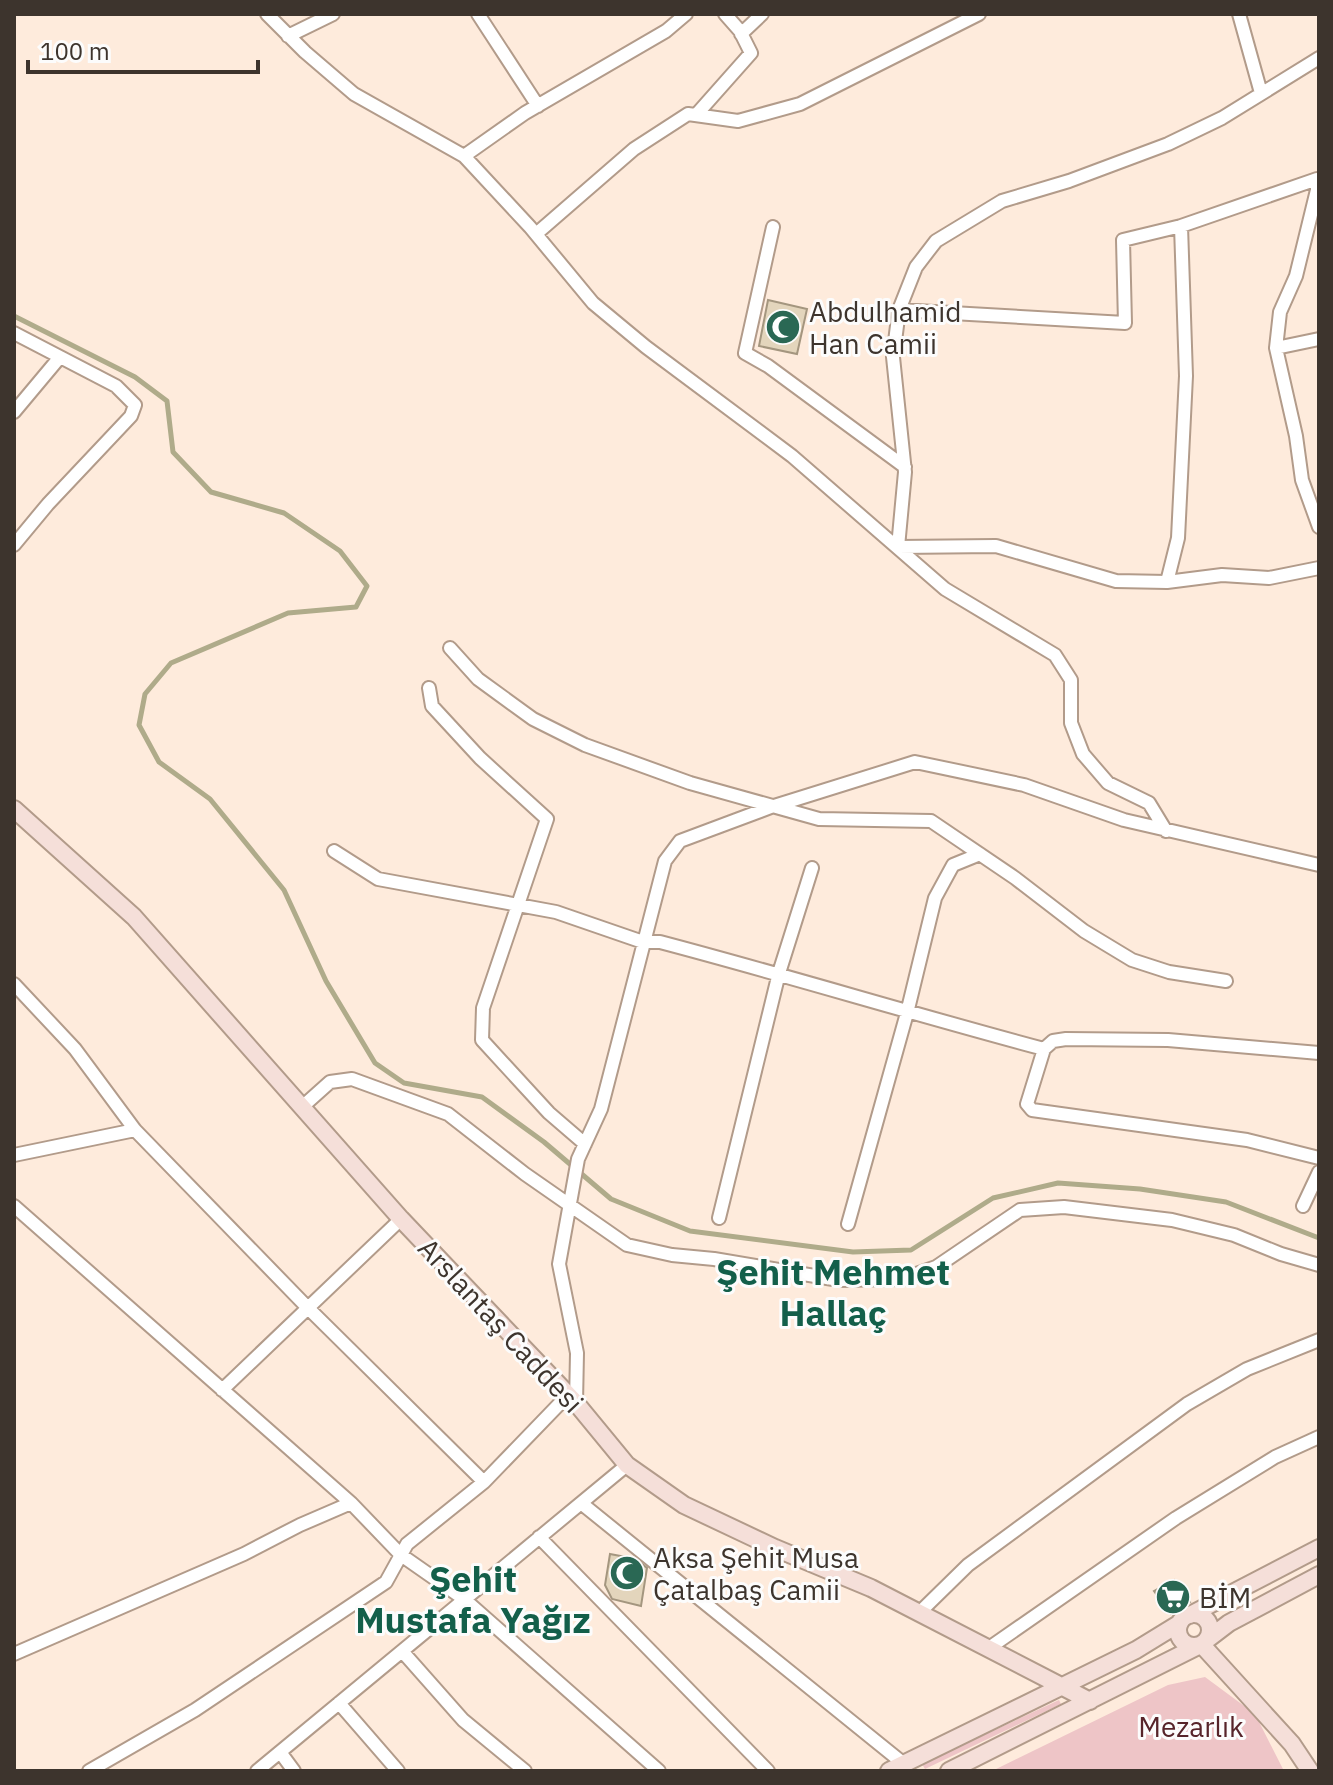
<svg xmlns="http://www.w3.org/2000/svg" width="1333" height="1785" font-family="'IBM Plex Sans',sans-serif">
<rect width="100%" height="100%" fill="#feebdc"/>
<!-- green -->
<path fill="#eec5c7" d="M1205,1677L1255,1714L1284,1771H992L1168,1685Z
M1059,1700L1061,1704L925,1769L922,1764Z"/>
<g fill="none" stroke-linecap="round" stroke-linejoin="round">
<!-- stream -->
<path stroke="#afab8a" stroke-width="5" d="M14,316L135,377L167,401L173,452L211,492L284,513L340,551L367,586L356,607L288,613L171,663L145,694L139,725L159,762L210,799L284,890L326,981L375,1063L404,1083L482,1097L544,1142L611,1199L690,1231L853,1252L911,1250L993,1198L1058,1183L1140,1189L1226,1202L1319,1238"/>
</g>
<!-- building -->
<path fill="#e3d5bc" stroke="#a4967f" stroke-width="2" d="M768,300L807,309L797,354L759,346Z
M610,1554L636,1559L647,1568L641,1606L612,1599L605,1585Z
M1174,1580L1190,1602L1171,1614L1154,1591Z"/>
<g fill="none" stroke-linecap="round" stroke-linejoin="round">
<!-- street casing -->
<g stroke="#b29b8a" stroke-width="16">
<path id="street" d="M267,14L305,52L354,94L464,156L530,227L593,303L646,347L792,456L945,589L1055,655L1071,680V723L1083,754L1108,783L1149,803L1166,831
M478,14L538,106
M1239,14L1261,93
M741,34L762,14
M288,36L333,14
M1319,58L1222,118L1168,144L1069,181L1002,201L936,241L916,267L899,310L893,357L905,472L898,547L996,546L1116,581L1167,582L1222,575L1269,578L1319,568
M696,115L751,53L740,31L725,14
M464,156L525,113L666,31L686,14
M773,227L745,353L768,366L905,467
M536,234L634,149L688,114L738,121L800,104L979,14
M899,310L1125,323L1123,240L1181,226
M14,333L116,386L135,405L131,416L48,504L14,545
M1276,348L1319,339
M14,412L60,357
M1167,582L1178,538L1186,376L1181,226L1317,179V190L1296,276L1280,312L1276,348L1296,436L1302,480L1319,527
M450,648L478,679L533,719L585,745L690,783L819,819L931,821L1015,878L1084,931L1132,960L1169,972L1226,981
M429,688L432,706L480,758L547,819L483,1008L482,1040L549,1113L585,1144
M334,851L378,879L556,912L643,942H660C789,976 916,1015 1044,1049
M14,984L75,1049L135,1130L307,1307L484,1482
M1319,1053L1168,1040L1066,1039L1053,1041L1044,1049L1027,1104L1032,1110L1247,1140L1319,1158
M302,1107L330,1082L352,1079L448,1114L525,1174L627,1245L672,1255L714,1259L839,1280L902,1279L936,1267L1020,1210L1064,1207L1172,1220L1234,1235L1281,1254L1319,1265
M14,1155L135,1130
M14,1206L351,1503L401,1555L464,1599L659,1771
M1303,1206L1319,1172
M719,1218L779,973L812,868
M848,1224L907,1013L935,898L953,865L980,854
M222,1390L401,1219
M576,1403L577,1353L559,1264L578,1159L601,1109L665,861L680,841L771,807L915,762L1024,785L1124,820L1319,865
M581,1503L904,1764
M539,1537L768,1771
M920,1612L968,1565L1187,1404L1247,1369L1319,1340
M989,1648L1176,1518L1275,1457L1319,1437
M402,1651L463,1720L525,1771
M14,1654L244,1554L300,1525L351,1503
M339,1703L398,1771
M280,1752L294,1771
M89,1771L195,1710L386,1582L407,1544L484,1482L568,1395
M257,1771L627,1465"/>
</g>
<!-- secondary casing -->
<g stroke="#b29b8a" stroke-width="20">
<path id="secondary" d="M14,809L134,917L401,1219L576,1403L627,1465L684,1505L775,1548L871,1588L1090,1701
M1178 1630a16 16 0 1 1 32 0a16 16 0 1 1-32 0Z
M1190,1615L1319,1548
M1208,1639L1229,1623L1319,1575
M1202,1645L1292,1744L1310,1771
M889,1771L1136,1650L1180,1623
M949,1771L1198,1646"/>
</g>
<!-- street -->
<use href="#street" stroke="#fff" stroke-width="12"/>
<!-- secondary -->
<use href="#secondary" stroke="#f5dfd9" stroke-width="16"/>
</g>
<!-- icons -->
<defs>
<g id="mosque-disc" transform="scale(1.8)"><circle r="9.5" fill="#2a6854" stroke="#fcfcfc"/><path d="M3.5-4.9A6 6 0 1 0 3.5 4.9A5 5 0 1 1 3.5-4.9Z" fill="#fff"/></g>
<g id="supermarket-disc" transform="scale(1.8)"><circle r="9.5" fill="#2a6854" stroke="#fcfcfc"/><path d="M-6-5.5h2.5l.6 2H6L4.5 2H-2.5L-4.4-4H-6ZM-1.5 3.2a1.3 1.3 0 1 0 .1 0ZM3 3.2a1.3 1.3 0 1 0 .1 0Z" fill="#fff"/></g>
</defs>
<g fill-rule="evenodd">
<use href="#mosque-disc" x="783" y="327"/>
<use href="#mosque-disc" x="627" y="1573"/>
<use href="#supermarket-disc" x="1173" y="1597"/>
</g>
<g text-anchor="middle" dominant-baseline="central" stroke-width="6" stroke-linejoin="round" paint-order="stroke">
<!-- poi labels -->
<g font-size="28" fill="#3d342d" stroke="#fcfcfc" text-anchor="start">
<text x="809" y="311">Abdulhamid<tspan x="809" dy="32">Han Camii</tspan></text>
<text x="653" y="1557">Aksa Şehit Musa<tspan x="653" dy="32">Çatalbaş Camii</tspan></text>
<text x="1199" y="1597">BİM</text>
</g>
<!-- street labels -->
<g font-size="28" fill="#3d342d" stroke="#fcfcfc">
<text transform="translate(501 1325) rotate(47)">Arslantaş Caddesi</text>
</g>
<!-- park labels -->
<g font-size="28" fill="#57242a" stroke="#fcfcfc">
<text x="1191" y="1726">Mezarlık</text>
</g>
<!-- district labels -->
<g font-size="36" font-weight="bold" fill="#135f4a" stroke="#fcfcfc">
<text x="833" y="1271">Şehit Mehmet<tspan x="833" dy="41">Hallaç</tspan></text>
<text x="473" y="1578">Şehit<tspan x="473" dy="41">Mustafa Yağız</tspan></text>
</g>
</g>
<!-- border -->
<rect width="1333" height="1785" fill="none" stroke="#3d342d" stroke-width="32"/>
<!-- scale -->
<path d="M28 60v12h230v-12" fill="none" stroke="#3d342d" stroke-width="4"/>
<text x="40" y="60" font-size="24" fill="#3d342d" stroke="#fcfcfc" stroke-width="6" paint-order="stroke">100 m</text>
</svg>
